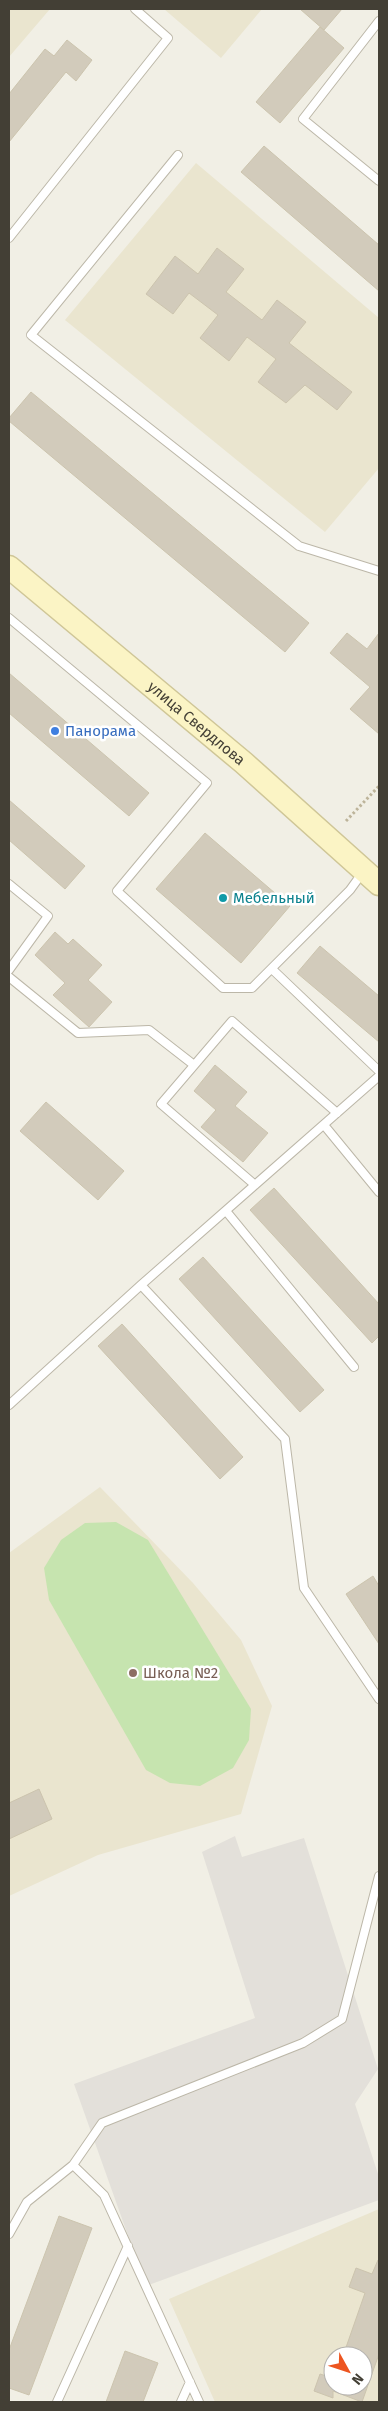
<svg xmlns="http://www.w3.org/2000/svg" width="388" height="2411" font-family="'Fira Sans',sans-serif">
<rect width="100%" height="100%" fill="#f1efe5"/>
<!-- industrial -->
<path fill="#e3e0da" d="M235,1836L242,1857L304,1838L378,2069L355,2104L379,2177V2200L146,2286L74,2084L255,2018L202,1852Z"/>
<!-- education -->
<path fill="#eae5cf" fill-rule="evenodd" d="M9,9H50L9,57Z
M164,9H262L221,58Z
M196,163L379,318V468L325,532L65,320Z
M100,1487L193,1583L241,1640L272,1706L241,1814L98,1855L9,1896V1553Z
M379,2209V2402H215L169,2299ZM333,2356H363V2386H333Z"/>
<!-- green -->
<path fill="#c6e4af" d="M116,1522L148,1540L251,1709L249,1740L233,1768L200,1786L170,1783L146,1770L49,1600L44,1568L61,1540L85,1523Z"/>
<!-- building -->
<path fill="#d2cbbb" stroke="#ccc4ae" d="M300,9H342L324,30Z
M320,27L344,48L280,123L256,102Z
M67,40L92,60L76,81L66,72L9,142V94L45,49L54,56Z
M264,146L379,245V291L241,172Z
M217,248L244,269L226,292L262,320L277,300L306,322L289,343L352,392L337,410L305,385L286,403L258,382L276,359L247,337L229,361L200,338L218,315L189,293L173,314L146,294L175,256L198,274Z
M31,392L309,623L285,652L9,421V418Z
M347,633L367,649L379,633V734L350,709L370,687L330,653Z
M9,673L149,793L129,816L9,713Z
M9,800L85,866L65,889L9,840Z
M205,833L290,906L241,963L156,889Z
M55,932L68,944L73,939L102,965L88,980L112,1002L89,1027L53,995L65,983L35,955Z
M320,946L379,996V1042L297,973Z
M215,1065L247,1092L235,1106L268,1133L243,1162L201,1127L216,1110L194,1091Z
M46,1102L124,1171L98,1200L20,1131Z
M274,1188L379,1304V1336L372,1343L250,1210Z
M203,1257L324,1390L300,1412L179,1279Z
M122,1324L243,1457L220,1479L98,1346Z
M373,1576L379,1586V1644L346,1594Z
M39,1789L52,1819L9,1839V1803Z
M59,2216L92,2228L29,2395L9,2388V2350Z
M378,2260H379V2354L362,2402L333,2391V2398L314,2391L320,2374L333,2378V2386H363V2356H343L365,2293L349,2287L356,2268L372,2274Z
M125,2351L158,2363L143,2402H106Z"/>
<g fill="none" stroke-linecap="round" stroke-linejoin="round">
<!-- service casing -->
<g stroke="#bcb7a8" stroke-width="10">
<path id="service" d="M379,21L303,119L379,181
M178,155L31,335L299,546L379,571
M9,238L168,38L135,9
M9,618L207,783L117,891L223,988H252L350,890L363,872
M9,884L48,916L9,970
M273,970L379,1071
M9,977L78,1033L149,1030L194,1065
M324,1125L379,1192
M255,1185L161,1104L232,1021L337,1113
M226,1211L354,1367
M141,1285L285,1439L304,1588L379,1699
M9,1405L141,1285L379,1076
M73,2165L104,2195L199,2402
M9,2234L27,2202L73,2165L102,2123L303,2043L342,2019L379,1876
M57,2402L128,2246
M181,2402L190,2382"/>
</g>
<!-- secondary casing -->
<g stroke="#cfc697" stroke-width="25">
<g id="secondary">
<path id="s1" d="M9,567L244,763L379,884"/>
</g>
</g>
<!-- path -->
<path stroke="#bdb49a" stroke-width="3" stroke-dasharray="2.5 2.5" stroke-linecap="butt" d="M346,821L379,786"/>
<!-- service -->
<use href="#service" stroke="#fff" stroke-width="8"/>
<!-- secondary -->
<use href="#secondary" stroke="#fbf4c5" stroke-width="22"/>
</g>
<!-- markers -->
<circle fill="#3f7fe0" stroke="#fff" stroke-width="2" cx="55" cy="731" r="5"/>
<circle fill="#0f9aa8" stroke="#fff" stroke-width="2" cx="223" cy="898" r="5"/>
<circle fill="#8d6e63" stroke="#fff" stroke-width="2" cx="133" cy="1673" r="5"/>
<g text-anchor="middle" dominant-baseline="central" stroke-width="5" stroke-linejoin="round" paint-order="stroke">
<!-- street labels -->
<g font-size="15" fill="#433f35" stroke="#fff">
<text stroke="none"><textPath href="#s1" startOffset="244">улица Свердлова</textPath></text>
</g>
<!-- shop labels -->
<g font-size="15" fill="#366cbe" stroke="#fff" text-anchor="start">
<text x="65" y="731">Панорама</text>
</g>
<!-- culture labels -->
<g font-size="15" fill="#0d838f" stroke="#fff" text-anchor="start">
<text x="233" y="898">Мебельный</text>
</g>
<!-- education labels -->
<g font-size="15" fill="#785e54" stroke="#fff" text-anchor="start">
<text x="143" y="1673">Школа №2</text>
</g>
</g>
<!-- border -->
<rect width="388" height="2411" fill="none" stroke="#433f35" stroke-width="20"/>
<!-- north arrow -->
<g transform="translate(348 2371) rotate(130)"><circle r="24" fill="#ffffff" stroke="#b4b2ae"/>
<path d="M0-4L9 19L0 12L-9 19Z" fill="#ed5520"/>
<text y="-8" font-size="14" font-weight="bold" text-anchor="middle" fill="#433f35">N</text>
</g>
</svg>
